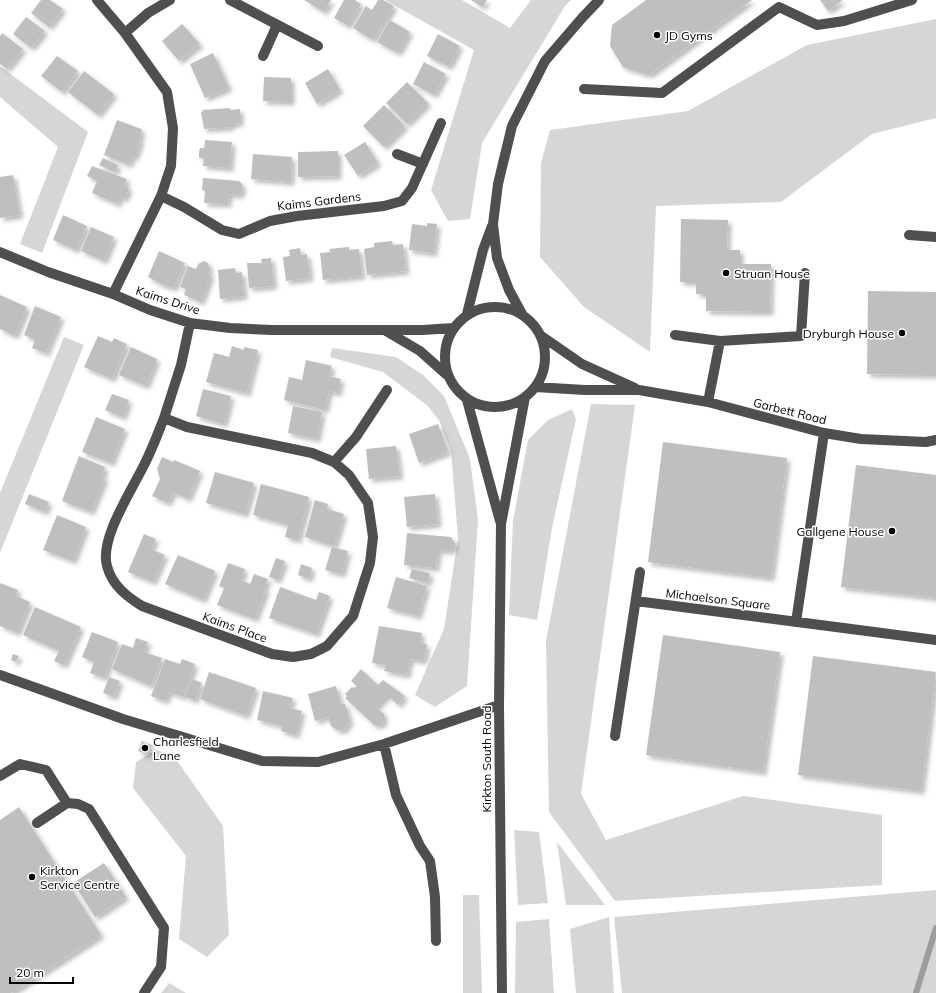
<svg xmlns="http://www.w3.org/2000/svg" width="936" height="993" font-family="Mulish,sans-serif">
<defs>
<filter id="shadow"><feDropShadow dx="3.5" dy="3.5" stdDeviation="2" flood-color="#0004"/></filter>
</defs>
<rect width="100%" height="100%" fill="#fff"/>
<!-- green -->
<path fill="#d6d6d6" d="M385,0H462L510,28L531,0H571L565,6L482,143L470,219L448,221L431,190L474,50Z
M936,19V118L872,134L781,202L656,206L650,352L584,307L540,257L541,163L550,130L688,111L807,45Z
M0,66L88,132L42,253L20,244L58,147L0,97Z
M64,337L84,345L0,553V493Z
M332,348L396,357L423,375L444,396L470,459L478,520L467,686L435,707L415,695L444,629L458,538L451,451L440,422L428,406L383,372L330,357Z
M591,404L635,405L581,794L606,840L743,796L882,815V885L615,901L549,812L546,641Z
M572,409L576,419L552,528L537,620L509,615L513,521L528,440L548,420Z
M156,750L173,755L223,826L229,935L207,957L179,939L186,856L133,788L136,762Z
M514,830L539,832L548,903L518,905Z
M557,842L605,905H566Z
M936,890V993H622L614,917Z
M463,895H479L482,993H463Z
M609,917L614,993H576L570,929Z
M549,919L554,993H515L516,922Z
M169,983L186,993H161Z"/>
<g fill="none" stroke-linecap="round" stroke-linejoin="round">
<!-- stream -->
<path stroke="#9d9d9d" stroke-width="6" d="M916,993L936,928"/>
</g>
<!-- building -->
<path fill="#bfbfbf" filter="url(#shadow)" d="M41,0H50L63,9L49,27L31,13Z
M304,0H331L324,12Z
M344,0H355L361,4L348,26L334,18Z
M378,0H383L394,6L373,40L353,28L366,6L372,10Z
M471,0H487L482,7Z
M646,0H752L649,75L623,67L610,46L612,25Z
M820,0H843L828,11Z
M26,17L45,31L31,48L13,34Z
M390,20L410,32L398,53L377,42Z
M182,24L200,44L179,61L162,41Z
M2,33L23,49L7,69L0,64V36Z
M438,34L460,46L449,67L427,56Z
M213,53L229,88L205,98L190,64Z
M57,56L78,71L62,92L41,76Z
M424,62L446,74L434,95L413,84Z
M328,69L340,90L317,104L305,83Z
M84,71L114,94L98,115L68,92Z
M264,77L291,78V102L263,101Z
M407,82L428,103L407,124L386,103Z
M384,105L405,126L384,147L363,126Z
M230,108V110L240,109V123L231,124V127L204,129L201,112H203L202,110Z
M117,120L141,129L142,131L139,139L141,140L135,157L132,156L130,163L127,164L104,155Z
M205,140L232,142L230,168L203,166L204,158H199V152L200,148H204Z
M365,142L378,163L358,176L344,155Z
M338,151V176L298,177V152Z
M253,154L292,157L291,182L251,179Z
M103,158L118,165L115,172L99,165Z
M92,166L127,179L125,186L129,188L125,199L120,197L117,204L92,193L97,181L87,176Z
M13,175L20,215L0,218V177Z
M203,178L239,181L242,184V192L238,195L229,194L228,204L204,203L205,191L202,190Z
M63,215L87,226L76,250L53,240Z
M681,219L728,220L727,250H740V264H771L770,312L706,311V294H696V282H680Z
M427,223L437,224L434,253L409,250L412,224L427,226Z
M91,227L114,237L104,261L81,251Z
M392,241L393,245L403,244L406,271L367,275L364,249L374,247V243Z
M349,247V250L359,249L362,276L323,280L320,253L330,252L329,249Z
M300,248L301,255L307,254L310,278L286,281L283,257L290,256L289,250Z
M159,251L185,263L174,288L163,285L148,277Z
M271,258L274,286L249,288L247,263H262L261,259Z
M204,261L208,263L210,269L208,274L211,275L201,302L184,295L186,289L180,287L188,266L196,269L198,264Z
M235,268L236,273L242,272L244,296L220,299L218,270Z
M868,291L936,292V375L867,374Z
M0,295L27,307L15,336L0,329Z
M35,306L61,317L46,353L32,348L35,340L24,335Z
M98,336L112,342L114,338L127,344L112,379L84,367Z
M232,346L244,350V347L258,350L247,393L206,382L214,353L229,357Z
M131,347L157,359L146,386L119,375Z
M306,360L332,366L329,376L341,379L338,393L329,391L325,410L284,400L289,377L302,380Z
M203,389L231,396L224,424L196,416Z
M112,394L129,400L123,417L105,410Z
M293,406L322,412L317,439L288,433Z
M96,417L125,429L111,463L82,452Z
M438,424L448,452L419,463L409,434Z
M663,442L787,458L771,578L648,562Z
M396,446L400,476L369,479L366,449Z
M79,456L105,467L102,477L105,478L91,512L62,501Z
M162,457L173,462L174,460L200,471L188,499L173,492L168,503L152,496L160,479L157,469Z
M856,465L936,475V598L841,587Z
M215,472L254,483L245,514L206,503Z
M261,484L309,497L298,540L285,537L288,525L253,515Z
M29,494L49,502L45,512L25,504Z
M435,494L438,524L407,527L404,497Z
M315,500L328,504L327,509L344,514L334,546L305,537Z
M57,515L86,527L73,561L43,550Z
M407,533L451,537L454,542V547L450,551L438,550L436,568L404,565Z
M144,534L156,539L151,549L165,555L153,582L128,572Z
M332,547L348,551L342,574L325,570Z
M178,555L215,571L203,600L165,584Z
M276,558L285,561L278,580L269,577Z
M228,563L245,569L241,580L250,584L254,574L268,579L264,589L266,590L255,619L217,605L224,588L219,586Z
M301,564L312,568L309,579L298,575Z
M412,569L430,573L428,583L409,578Z
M396,577L427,586L418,616L387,608Z
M0,583L18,590L16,596L30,602L17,633L0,626Z
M280,587L316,600L319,592L330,596L316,634L269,618Z
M35,607L81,627L64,665L54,661L59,651L23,635Z
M379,626L422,633L420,643L427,644L424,661L410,659L407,675L384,671L386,665L372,663Z
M92,632L118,642L104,678L90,673L94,662L82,657Z
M663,635L780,652L763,772L646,755Z
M136,638L148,642L144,652L162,658L151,686L112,669L122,644L133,648Z
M13,654L19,656L16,662L11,660Z
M813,656L936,672L921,791L798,775Z
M165,659L180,664L182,659L195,664L183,697L169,692L165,701L151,696Z
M361,669L378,685L383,680L405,696L398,705L388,695L376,707L384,714V721L381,725H374L345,698L347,696L345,694L352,687L354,688L357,686L351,681Z
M209,672L256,688L246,716L200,699Z
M109,677L120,681L114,697L103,693Z
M192,679L202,683L195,700L185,697Z
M336,686L341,704H345L350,721L345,729L339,731L331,726L328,717L315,721L308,694Z
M263,691L293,698L290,708L302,711L296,735L281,731L282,726L257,720Z
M142,741L152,745L148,755L138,751Z
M19,807L101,935L11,993H0V820Z
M104,863L126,897L95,917L73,883Z"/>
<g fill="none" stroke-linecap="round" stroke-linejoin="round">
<!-- minor -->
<path stroke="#4f4f4f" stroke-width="10" d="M97,0L125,33L167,92L173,128L171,166L161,196L113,294
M230,0L318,46
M125,33L148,13L170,0
M263,56L277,25
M584,89L662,93L779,7L817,25L844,21L912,0
M397,154L423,164
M161,196L184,207L222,230L239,234L270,221L297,216L384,206L402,201L412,188L441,123
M909,235L936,237
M0,252L48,272L113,294L150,310L190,323L230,328L272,330H423L453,328
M445 357a50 50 0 1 1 100 0a50 50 0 1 1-100 0Z
M467,314L483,250L492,226
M522,314L509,290L497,258L493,224L498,184L512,126L545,61L582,18L599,0
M386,331L420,351L447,375
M540,335L582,364L635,388
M675,335L720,341
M535,387L585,390H639L708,402L824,433L861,439L926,442L936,440
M467,400L500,521
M708,402L720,341L801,336L805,273
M164,418C158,433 153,447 146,461C134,487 99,538 107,566C112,585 126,596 142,606L272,654L293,657L311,654L327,646L353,616L370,563L373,537L368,503L349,475L334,462L312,453L187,427L164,418L181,365L190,323
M334,462L356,437L387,390
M636,601L936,640
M796,622L824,433
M0,675L123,719L262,761L318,762L384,744L499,705
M615,736L640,572
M384,744L396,795L420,846L430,861L435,897L436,941
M0,776L20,764L46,770L67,803
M37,823L67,803L78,804L89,809L164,928L161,967L144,993
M502,993L499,705L501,524L525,397"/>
</g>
<!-- markers -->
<g fill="#000" stroke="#fff" stroke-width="1.5">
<circle cx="657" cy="35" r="4"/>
<circle cx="726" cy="273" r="4"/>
<circle cx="902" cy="333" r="4"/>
<circle cx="892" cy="531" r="4"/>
<circle cx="145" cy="748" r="4"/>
<circle cx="32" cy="877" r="4"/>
</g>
<g text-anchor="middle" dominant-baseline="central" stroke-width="3" stroke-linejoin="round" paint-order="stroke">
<!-- poi labels -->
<g font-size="12" fill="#000" stroke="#fff" text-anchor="start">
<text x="665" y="35">JD Gyms</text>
<text x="734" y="273">Struan House</text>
<text x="894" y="333" text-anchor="end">Dryburgh House</text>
<text x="884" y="531" text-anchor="end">Gallgene House</text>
<text x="153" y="741">Charlesfield<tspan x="153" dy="14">Lane</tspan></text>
<text x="40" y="870">Kirkton<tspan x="40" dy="14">Service Centre</tspan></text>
</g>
<!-- street labels -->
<g font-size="12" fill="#000" stroke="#fff">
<text transform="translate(319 201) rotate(-7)">Kaims Gardens</text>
<text transform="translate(168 300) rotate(18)">Kaims Drive</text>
<text transform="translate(790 411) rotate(14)">Garbett Road</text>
<text transform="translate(718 599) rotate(7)">Michaelson Square</text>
<text transform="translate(235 627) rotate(20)">Kaims Place</text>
<text transform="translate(486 759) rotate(-90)">Kirkton South Road</text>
</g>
</g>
<!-- scale -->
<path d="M10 977v6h63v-6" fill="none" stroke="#000000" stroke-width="2"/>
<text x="16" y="977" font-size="12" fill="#000000" stroke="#ffffff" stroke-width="3" paint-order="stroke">20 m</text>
</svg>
